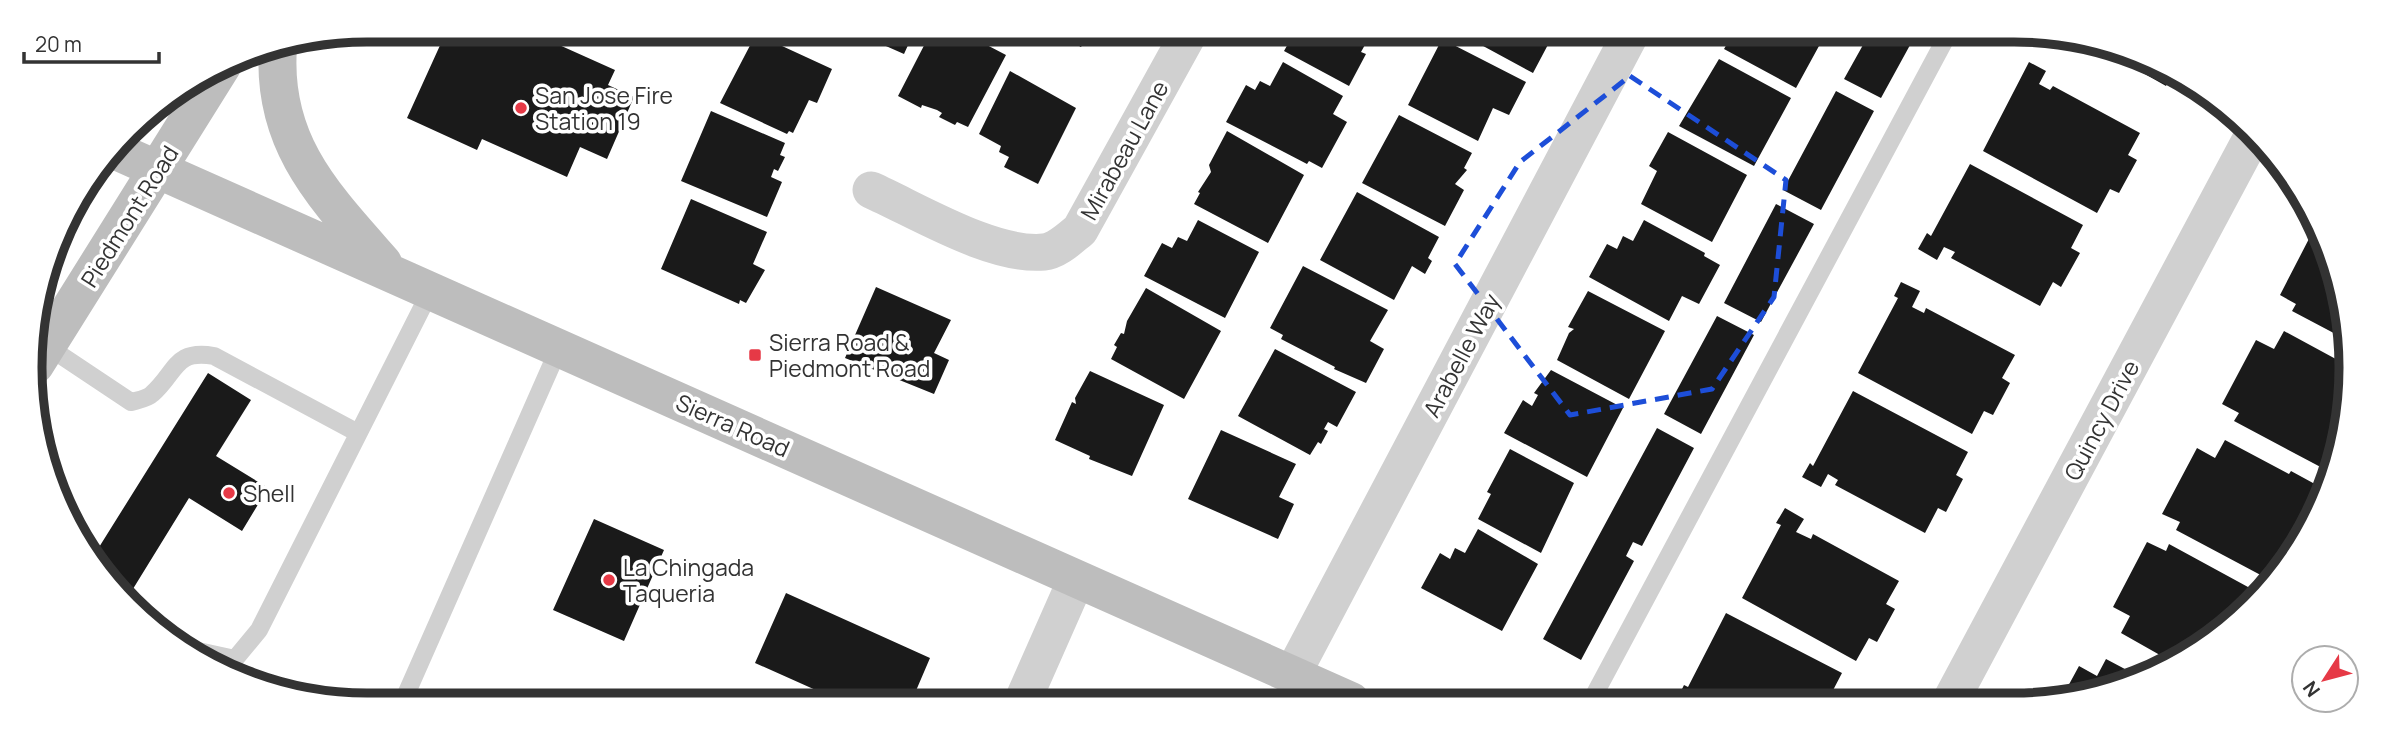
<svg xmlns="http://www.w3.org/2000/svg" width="2381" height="735" font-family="Manrope,sans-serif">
<rect width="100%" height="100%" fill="#fff"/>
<!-- building -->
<path fill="#1a1a1a" d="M447,30H514L525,35L528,31L615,70L608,85L634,97L607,159L580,147L567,177L482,139L477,150L407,118Z
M834,32H914L904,54L870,39L867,46Z
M931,32H962L1006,55L968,127L957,122L955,125L939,117L942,113L937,110L922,105L921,108L898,96Z
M1052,32L1089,33L1081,47Z
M1294,33L1371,34L1361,52L1366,54L1349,86L1284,51Z
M756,34L832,69L817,103L809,100L793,133L789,131L787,134L720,103Z
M1461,34H1543L1551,39L1533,73Z
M1732,35H1825L1796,88L1724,49Z
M1868,36H1915L1881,98L1844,79Z
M2078,36H2080L2172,75L2166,86Z
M1442,39L1526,82L1509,115L1493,108L1478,141L1408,105Z
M1719,59L1791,98L1754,166L1679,126Z
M1283,62L1343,96L1333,114L1347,122L1322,168L1309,161L1307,164L1226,122L1246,85L1255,90L1260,81L1270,86Z
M2029,62L2046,71L2039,84L2050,90L2053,86L2140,133L2128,155L2137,160L2119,193L2110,189L2097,213L1983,151Z
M1010,71L1076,108L1038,184L1004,167L1009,157L999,152L1001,146L979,134Z
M1836,91L1874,111L1821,210L1783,190Z
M711,111L785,143L780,155L785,157L778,171L774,169L771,177L782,182L767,217L681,181Z
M1399,115L1472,153L1464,168L1467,170L1455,184L1464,190L1445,226L1362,183Z
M1227,131L1304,175L1268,243L1194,204L1200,193L1198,192L1211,172L1209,165Z
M1668,132L1747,175L1712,242L1641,204L1657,171L1649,166Z
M1970,164L2083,225L2071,248L2080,253L2061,287L2053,282L2040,306L1951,258L1955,252L1944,247L1937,260L1918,249L1927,233L1931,236Z
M1357,192L1439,237L1428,258L1432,261L1425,274L1412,266L1394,300L1320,260Z
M691,199L767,232L753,264L765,270L746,303L740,300L739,304L661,269Z
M1776,204L1814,224L1761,322L1724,303Z
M1198,220L1259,252L1225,318L1144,276L1162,243L1172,248L1178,237L1187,241Z
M1644,220L1705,253L1704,256L1720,265L1699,304L1682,296L1669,321L1589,277L1607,244L1617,249L1623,236L1633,241Z
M2313,231L2345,302V339L2292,311L2296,304L2280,295Z
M1303,266L1388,310L1370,341L1384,349L1366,383L1334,369L1335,367L1281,339L1283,335L1270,328Z
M1901,282L1920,291L1912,307L1924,313L1926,308L2015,355L2002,378L2010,383L1993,415L1984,411L1972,434L1858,373L1898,298L1894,296Z
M876,287L951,320L934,353L949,360L934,394L845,358Z
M1146,288L1221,331L1184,399L1111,359L1117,347L1114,345L1121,333L1124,334L1127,321Z
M1588,291L1665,331L1629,399L1557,360L1569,333L1574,329L1568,327Z
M1717,316L1754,335L1701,434L1664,414Z
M2284,331L2345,364V434L2330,472L2234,421L2239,413L2222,404L2256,340L2274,349Z
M1275,349L1356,392L1337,427L1328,422L1324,429L1328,431L1321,444L1318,442L1310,455L1238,416Z
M1551,370L1623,408L1587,477L1504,433L1523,400L1532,406L1538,395L1534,393Z
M1090,371L1164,405L1132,476L1089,459L1090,456L1055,440L1072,402L1076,404L1075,398Z
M208,373L251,400L216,456L268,488L242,531L189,498L128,597L91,560Z
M1853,391L1968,452L1956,475L1963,479L1946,512L1938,508L1925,533L1835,485L1838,480L1828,474L1821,487L1802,477L1810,463L1813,466Z
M1657,428L1694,448L1642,546L1633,542L1626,556L1634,561L1581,660L1543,639Z
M1221,430L1296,464L1279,497L1294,504L1278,539L1188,499Z
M2225,440L2289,474L2291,471L2324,489L2306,537L2270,580L2176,530L2180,522L2162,514L2197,448L2215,458Z
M1510,449L1574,483L1541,553L1478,519L1491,494L1487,492Z
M1785,508L1804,519L1796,532L1811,539L1813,534L1899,581L1886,604L1895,609L1877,642L1869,638L1856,661L1742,598L1781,525L1776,523Z
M594,519L664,550L624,641L553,610Z
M1478,529L1538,564L1502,631L1421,588L1440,553L1450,559L1455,548L1465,553Z
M2147,542L2166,551L2169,544L2259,593L2236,621L2174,663L2121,633L2130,616L2113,607Z
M786,593L930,658L912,700H838L755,663Z
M1726,613L1842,673L1830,696L1842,702H1713L1702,695L1699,702L1677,699L1684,685L1688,687Z
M2106,659L2140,677L2060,701L2079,666L2097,676Z"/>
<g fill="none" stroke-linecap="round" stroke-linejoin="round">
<!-- lane -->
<path stroke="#d0d0d0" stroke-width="18" d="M47,346L131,402C138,400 147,399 152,394C177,372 174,349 214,356L358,433
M171,639L189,649L235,659L259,630L431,290
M404,699L559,348
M1591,701L1947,36"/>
<!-- street -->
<path stroke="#d0d0d0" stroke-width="37" d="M871,190C918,211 993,257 1044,252C1057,251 1070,238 1080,230L1189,33
M1292,675L1630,35
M1023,700L1076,580
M1950,702L2252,137"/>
<!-- secondary -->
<path stroke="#bdbdbd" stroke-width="38" d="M278,47C271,143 324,196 383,263
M116,151L1351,701
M35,365L222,66"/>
</g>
<!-- marked area -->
<path fill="none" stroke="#1d4ed8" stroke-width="5" stroke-dasharray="14 9" stroke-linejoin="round" d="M1630,76L1786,180L1774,297L1712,389L1570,415L1455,264L1520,162Z"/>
<!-- markers -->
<g fill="#e63946" stroke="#fff" stroke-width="2.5">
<circle cx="521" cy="108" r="7"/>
<rect x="748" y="348" width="14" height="14" rx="3.5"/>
<circle cx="229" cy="493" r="7"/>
<circle cx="609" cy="580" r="7"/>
</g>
<g text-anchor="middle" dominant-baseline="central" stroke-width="7" stroke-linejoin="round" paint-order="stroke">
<!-- poi labels -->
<g font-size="23" fill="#333" stroke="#fff" text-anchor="start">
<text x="535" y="95">San Jose Fire<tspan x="535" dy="26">Station 19</tspan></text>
<text x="769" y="342">Sierra Road &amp;<tspan x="769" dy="26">Piedmont Road</tspan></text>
<text x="243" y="493">Shell</text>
<text x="623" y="567">La Chingada<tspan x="623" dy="26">Taqueria</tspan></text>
</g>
<!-- street labels -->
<g font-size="23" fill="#333" stroke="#fff">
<text transform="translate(1124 150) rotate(-61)">Mirabeau Lane</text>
<text transform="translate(129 216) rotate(-58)">Piedmont Road</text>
<text transform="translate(1461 355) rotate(-62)">Arabelle Way</text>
<text transform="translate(2101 420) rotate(-62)">Quincy Drive</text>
<text transform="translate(733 425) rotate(24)">Sierra Road</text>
</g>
</g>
<!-- crop -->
<path d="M0 0H2381V735H0ZM367 42H2014A325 325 0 0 1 2339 367V368A325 325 0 0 1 2014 693H367A325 325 0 0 1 42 368V367A325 325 0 0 1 367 42Z" fill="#fff" fill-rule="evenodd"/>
<path fill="none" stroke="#333" stroke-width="9" d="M367 42H2014A325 325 0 0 1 2339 367V368A325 325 0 0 1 2014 693H367A325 325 0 0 1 42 368V367A325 325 0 0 1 367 42Z"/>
<!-- north arrow -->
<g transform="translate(2325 679) rotate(234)"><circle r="33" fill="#ffffff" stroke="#adadad" stroke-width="2"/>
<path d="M0-5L12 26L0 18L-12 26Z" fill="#e63946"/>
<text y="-10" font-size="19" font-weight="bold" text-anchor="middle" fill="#333333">N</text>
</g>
<!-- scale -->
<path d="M24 52v10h135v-10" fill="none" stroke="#333333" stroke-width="3.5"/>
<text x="35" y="52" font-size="21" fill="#333333" stroke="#ffffff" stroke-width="5" paint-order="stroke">20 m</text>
</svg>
